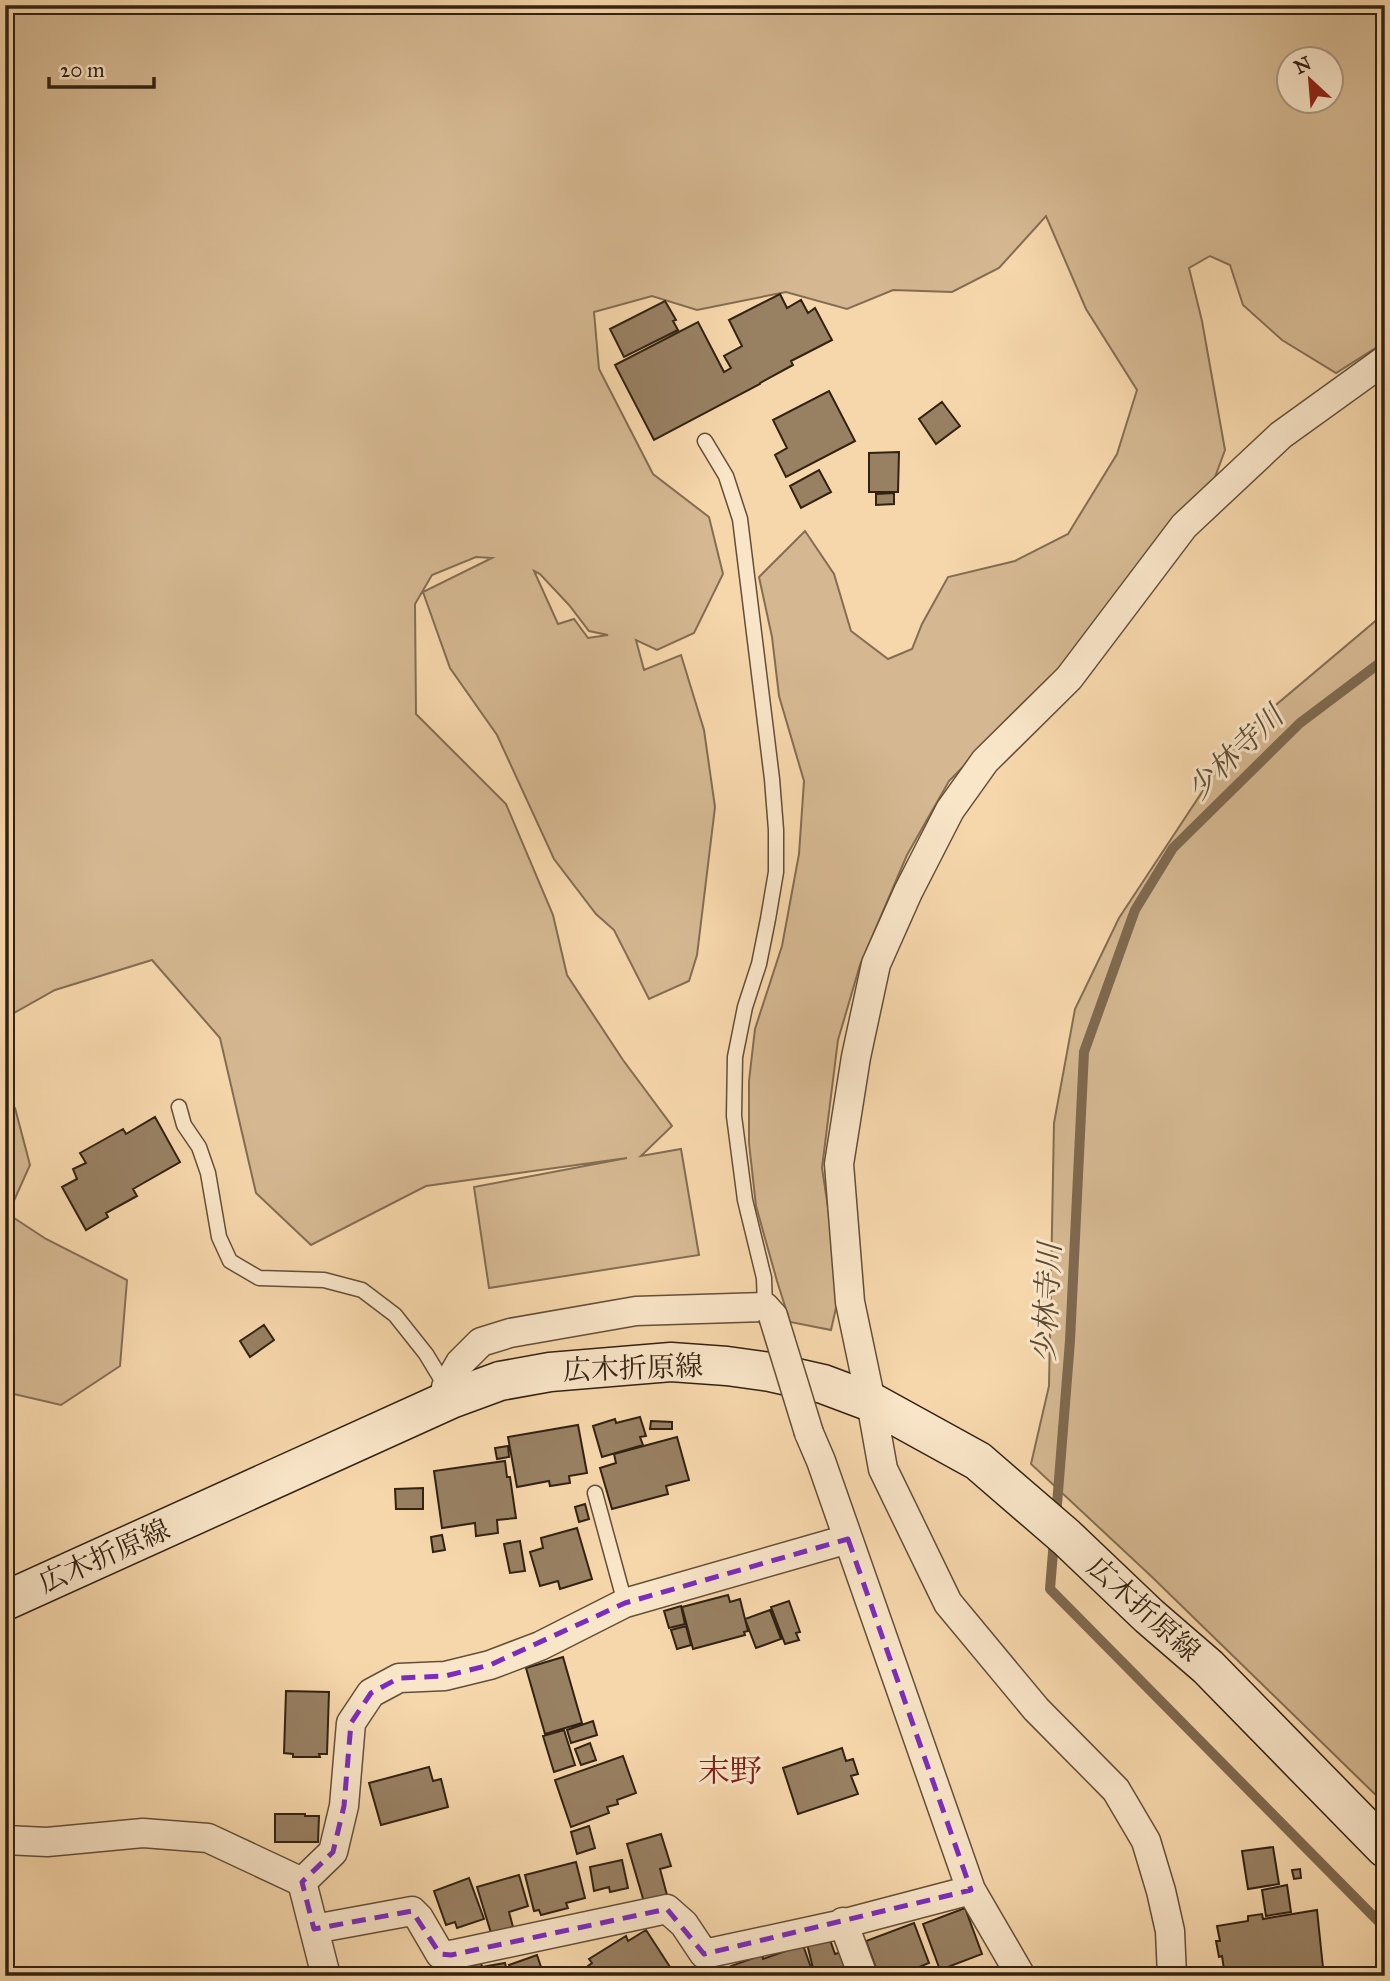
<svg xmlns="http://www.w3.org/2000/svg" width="1390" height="1981" font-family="'IM FELL Great Primer','Noto Serif JP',serif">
<rect width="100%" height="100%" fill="#f6d7ab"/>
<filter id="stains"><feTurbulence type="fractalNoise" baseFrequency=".00286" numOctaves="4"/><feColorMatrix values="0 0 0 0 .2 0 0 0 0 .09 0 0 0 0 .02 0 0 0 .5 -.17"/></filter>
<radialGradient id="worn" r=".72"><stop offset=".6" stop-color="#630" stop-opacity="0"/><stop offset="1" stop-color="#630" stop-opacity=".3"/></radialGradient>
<!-- green -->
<path fill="#d5b891" stroke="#846d52" stroke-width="2" fill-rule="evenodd" d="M5,5H1385V342L1336,373L1282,340L1243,305L1230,265L1210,256L1189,268L1202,321L1225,450L1211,488L1119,603L1049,679L949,781L907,855L860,965L838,1040L822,1168L831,1227L838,1299L831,1330L790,1322L777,1281L756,1206L749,1143V1081L755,1029L782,946L799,854L804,781L779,696L772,637L759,577L805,531L834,574L851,631L888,659L912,649L922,624L948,577L1015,561L1068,534L1117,454L1137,390L1086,309L1046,216L999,268L952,292L893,290L847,309L786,292L697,310L652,296L594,312L599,369L653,474L709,517L723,574L694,633L657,650L636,640L644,670L681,655L704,730L715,807L697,955L689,981L649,999L614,930L596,914L554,859L497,735L450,668L423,592L492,558L476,557L432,575L415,604L416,714L506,804L553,915L567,975L623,1060L672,1126L641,1156L681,1149L699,1255L489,1288L474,1187L627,1158L426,1186L311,1245L256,1193L220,1038L152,960L55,990L5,1018ZM1288,60H1330V102H1288ZM534,571L540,574L569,605L589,631L608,635L588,638L574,619L558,624Z
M1385,613V1804L1151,1576L1031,1464L1049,1386L1054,1123L1075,1009L1119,918L1239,736Z
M5,1103L15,1108L30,1165L8,1214L46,1239L127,1280L120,1366L61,1405L5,1392Z"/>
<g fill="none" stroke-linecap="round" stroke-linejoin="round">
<!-- stream -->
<path stroke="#7f694f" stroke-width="10" d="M1056,1517L1070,1341L1084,1052L1135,910L1173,848L1300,723L1385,659
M1054,1540L1050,1589L1385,1928"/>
</g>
<!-- building -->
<path fill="#988062" stroke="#322212" stroke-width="2" d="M780,294L787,308L801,300L808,313L815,308L832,340L791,361L793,365L760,383V384L654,440L615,365L698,322L724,372L731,368L724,356L742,346L729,320Z
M665,301L676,320L673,321L678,330L624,357L610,329Z
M829,391L855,441L786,477L775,455L787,448L773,420Z
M942,402L960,426L936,444L919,419Z
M899,452L898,492H869V453Z
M819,470L831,492L801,508L790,486Z
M894,493V504L876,505V494Z
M155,1117L180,1162L133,1189L137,1196L106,1213L108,1217L86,1230L62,1187L77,1179L73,1169L86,1163L80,1153L123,1129L126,1134Z
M264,1325L274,1340L250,1357L240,1341Z
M640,1417L646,1436L640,1437L643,1445L602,1457L593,1426L615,1419L616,1423Z
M651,1421L672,1422V1429H650Z
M578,1425L587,1473L569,1476L570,1483L550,1486L549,1481L517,1487L508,1437Z
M677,1437L689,1480L666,1486L668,1494L612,1509L600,1468L616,1463L614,1454Z
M508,1446L509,1457L497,1459L495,1448Z
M505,1461L507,1477H510L516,1518L497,1520L498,1533L476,1536L475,1523L442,1528L434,1471Z
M423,1488V1509H396L395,1489Z
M585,1504L589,1519L579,1522L575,1507Z
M577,1528L592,1579L560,1589L558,1581L540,1586L530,1552L543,1548L541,1538Z
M442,1535L445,1550L433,1552L431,1537Z
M520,1541L525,1571L510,1573L504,1544Z
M728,1595L730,1602L740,1599L748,1631L744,1632L745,1635L693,1649L682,1607Z
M789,1601L800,1632L796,1633L799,1640L785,1644L771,1607Z
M681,1606L685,1624L669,1628L664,1611Z
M770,1610L781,1639L756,1648L745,1619Z
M686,1626L691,1645L677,1649L671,1630Z
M563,1657L582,1723L545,1734L526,1668Z
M286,1691L329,1692L327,1754H319L320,1757H293V1754L284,1753Z
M593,1721L597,1735L571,1743L567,1730Z
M564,1730L575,1765L554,1772L543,1736Z
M590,1743L596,1760L581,1765L575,1749Z
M842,1748L846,1761L853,1759L858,1774L851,1776L858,1794L798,1814L783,1768Z
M623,1756L636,1793L617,1800L618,1804L607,1807L609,1813L571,1827L555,1780Z
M429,1767L433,1781L441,1779L448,1807L381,1825L369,1783Z
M275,1814H305V1816H319L318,1842H275Z
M589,1826L595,1848L577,1854L571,1832Z
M661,1834L671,1866L660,1869L667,1895L644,1902L627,1844Z
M1273,1847L1279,1884L1248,1889L1242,1851Z
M622,1860L628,1888L610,1892L609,1887L594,1891L590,1867Z
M576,1862L585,1898L566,1903L568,1908L541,1915L539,1910L534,1911L525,1875Z
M1300,1869L1301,1878L1294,1879L1292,1870Z
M519,1875L528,1906L509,1912L513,1927L491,1933L477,1887Z
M469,1878L484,1919L457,1928L455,1922L446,1925L434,1891Z
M1287,1885L1291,1912L1266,1916L1262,1890Z
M965,1908L982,1954L940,1970L923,1924Z
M1317,1910L1323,1968L1288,1974V1976H1225L1222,1956L1219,1957L1216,1941H1220L1217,1926L1248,1921V1916L1262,1914L1263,1919Z
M914,1923L929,1963L897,1976H879L866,1941Z
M646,1930L670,1967L656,1976H594L588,1966L592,1963L589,1959L626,1936L628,1941Z
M829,1937L835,1954L842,1952L850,1976H815L807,1944Z
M803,1945L814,1976H734L731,1966L762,1955L763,1959Z
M537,1955L544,1976H512L509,1965Z
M481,1963L482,1967L505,1963L508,1976H460L459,1972L469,1970L468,1966Z"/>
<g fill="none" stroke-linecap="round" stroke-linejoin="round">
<!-- lane casing -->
<g stroke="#634f38" stroke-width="17">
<path id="lane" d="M705,441L726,476L740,519L772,779L776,830V872L768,919L759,964L745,1007L735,1057L734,1116L745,1200L764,1278L765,1307
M179,1107L184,1125L199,1147L208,1173L219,1237L230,1261L259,1278L324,1280L362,1290L395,1315L426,1354L446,1387
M595,1493L625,1603"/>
</g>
<!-- street casing -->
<g stroke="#634f38" stroke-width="31">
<path id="street" d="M451,1399L446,1387L460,1363L481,1342L510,1333L636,1311L765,1307L773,1316
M809,1433L821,1461L971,1890L1021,1976
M5,1840L47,1842L143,1833L208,1838L302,1882
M302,1882L333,1852L344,1806L351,1723L371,1693L399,1678L445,1676L490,1665L540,1646L625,1603L848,1539
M302,1882L326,1976
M843,1922L863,1976
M314,1929L412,1911L419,1918L440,1954L451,1955L667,1909L684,1924L704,1954L834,1926L971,1890
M1172,1976L1170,1931L1161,1891L1146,1841L1116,1790L1036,1709L948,1603L883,1469L871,1402L850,1302L839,1164L856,1057L876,964L908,892L950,810L985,761L1069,678L1184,526L1281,435L1385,360"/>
</g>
<!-- secondary casing -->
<g stroke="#322212" stroke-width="41">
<path id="secondary" d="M5,1601L451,1399L500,1381L550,1372L671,1362L727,1366L770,1372L823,1384L871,1402L978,1461L1066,1537L1149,1616L1208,1667L1385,1848"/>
</g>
<!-- lane -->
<use href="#lane" stroke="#f9e5c8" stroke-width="14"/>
<!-- street -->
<use href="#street" stroke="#f9e5c8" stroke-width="28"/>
<!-- secondary -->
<use href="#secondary" stroke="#f9e5c8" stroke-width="38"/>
<!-- street-bridge casing -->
<g stroke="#634f38" stroke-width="31" stroke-linecap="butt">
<path id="street-bridge" d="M773,1316L809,1433"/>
</g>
<!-- street-bridge -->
<use href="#street-bridge" stroke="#f9e5c8" stroke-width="28"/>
</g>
<!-- marked area -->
<path fill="none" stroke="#7b2cbf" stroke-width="5" stroke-dasharray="14 9" stroke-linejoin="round" d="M848,1539L971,1890L704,1954L667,1909L451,1955L440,1954L412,1911L314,1929L302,1882L333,1852L344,1806L351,1723L371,1693L399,1678L445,1676L490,1665L625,1603Z"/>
<g text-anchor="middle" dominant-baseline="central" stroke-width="6" stroke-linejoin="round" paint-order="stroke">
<!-- street labels -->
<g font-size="28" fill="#322212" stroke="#f9e5c8">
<text transform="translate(633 1368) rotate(-2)">広木折原線</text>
<text transform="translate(104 1556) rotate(-24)">広木折原線</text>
<text transform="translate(1144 1609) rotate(42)">広木折原線</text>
</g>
<!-- water labels -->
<g font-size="30" font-style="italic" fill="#5f4c35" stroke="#f9e5c8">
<text transform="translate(1235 753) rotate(-44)">少林寺川</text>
<text transform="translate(1047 1303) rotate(-87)">少林寺川</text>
</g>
<!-- quarter labels -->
<g font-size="32" fill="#7a1f14" stroke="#f9e5c8">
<text x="730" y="1771">末野</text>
</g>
</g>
<!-- margin -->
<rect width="1390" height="1981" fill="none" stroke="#f6d7ab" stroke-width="28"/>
<rect x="7" y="7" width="1376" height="1967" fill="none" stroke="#322212" stroke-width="3.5"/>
<rect x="14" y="14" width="1362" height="1953" fill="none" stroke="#322212" stroke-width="2"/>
<!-- north arrow -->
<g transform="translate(1310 80) rotate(334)"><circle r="33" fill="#f9e5c8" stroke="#a9977f" stroke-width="2"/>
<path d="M0-5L12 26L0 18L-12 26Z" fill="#8f2418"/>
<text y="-10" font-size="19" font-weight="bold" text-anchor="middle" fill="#322212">N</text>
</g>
<!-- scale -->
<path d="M49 77v10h105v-10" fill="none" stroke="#322212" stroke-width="3.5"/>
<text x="60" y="77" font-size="21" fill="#322212" stroke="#f9e5c8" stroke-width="5" paint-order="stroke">20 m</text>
<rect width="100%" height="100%" filter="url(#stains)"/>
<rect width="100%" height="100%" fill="url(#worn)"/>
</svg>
